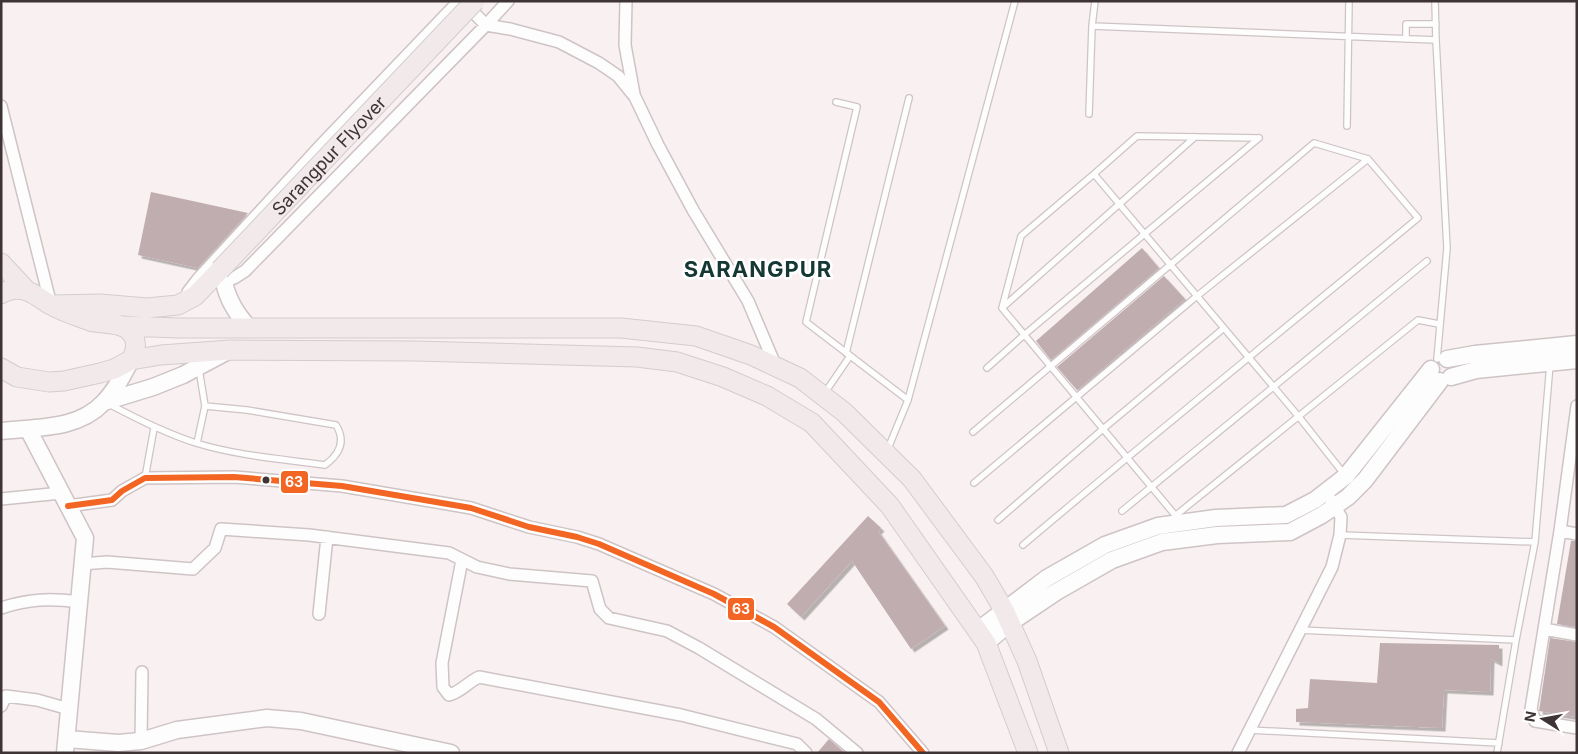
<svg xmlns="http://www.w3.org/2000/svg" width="1578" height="754" font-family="Inter,sans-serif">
<defs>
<filter id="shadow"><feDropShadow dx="3.5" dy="3.5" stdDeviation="0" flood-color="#0004"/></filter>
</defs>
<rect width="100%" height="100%" fill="#f9f0f1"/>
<!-- building -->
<path fill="#c0adb0" filter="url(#shadow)" d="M151,192L248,213L198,268L138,255Z
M1142,248L1159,268L1051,360L1036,341Z
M1164,276L1185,299L1077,390L1057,367Z
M868,516L881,528L878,531L945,626L911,649L852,561L801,617L787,604Z
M1571,541H1577V627L1557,624Z
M1550,638L1577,642V717L1539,711Z
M1380,643L1499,645V663L1491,659L1490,692L1444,690L1442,728L1296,722V709L1308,708L1310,679L1377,683Z
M829,739L845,753H817Z"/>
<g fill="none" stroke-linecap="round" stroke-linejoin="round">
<!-- lane casing -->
<g stroke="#cec4c5" stroke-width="8">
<path id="lane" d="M1435,1L1436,40L1447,248L1437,359
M1092,26L1436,40
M1406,39V24H1436
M836,102L857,107L806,322L908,400
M1089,114L1092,26L1095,1
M1347,126L1349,1
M1094,174L1299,417L1344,474
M1002,308L1195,137
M846,353L909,98
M987,368L1024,335L1259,138
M199,369L205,406
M824,394L850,356
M109,404C137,419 165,433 196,443C238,456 283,459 325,465C340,454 346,441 336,425L247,410L205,406L197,443
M973,432L1314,143L1368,159L1418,218C1287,327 1154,434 1023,545
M887,451L908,400L1015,1
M145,478L154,428
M974,483L1197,296L1368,159
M1122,511L1427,261
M1175,516L1418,320L1439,324
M998,520L1103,429L1224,328
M1180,521L1002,308L1021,236L1094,174L1137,136L1259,138
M1340,535L1535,542
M1299,630L1516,640
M1249,730L1499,743
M1497,753L1516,640L1535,542L1550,364"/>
</g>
<!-- street casing -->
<g stroke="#cec4c5" stroke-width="14">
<path id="street" d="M462,1L486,25L510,29L559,42L599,63L618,76L635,97L658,145L693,210L748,301L776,367
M626,1L625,45L634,94
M1,106L51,305
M224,282L234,278L245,271L486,25L508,1
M188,292L198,279L323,143L459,1
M1577,406L1560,531L1531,709L1535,721L1577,728
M1,499L61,493
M68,506L112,500L122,491L145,478L234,477L342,486L471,508L529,527L577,537L599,544L714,594L774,627L879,702L923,753
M1560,531L1577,534
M462,560L442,663L443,687L449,695C461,692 468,682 479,677L681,715L797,744L806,753
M82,564L107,562L193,569L215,548L221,529L309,535L449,553L477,567L509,574L592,581L600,609L609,618L667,631L699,648L816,719L857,753
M1,608C29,599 50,598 79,602
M319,614L327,537
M1544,629L1577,635
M1,706L6,696L37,700L69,709
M141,741L142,672
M1238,753L1332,567L1340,535L1341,517L1326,492"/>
</g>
<!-- secondary casing -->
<g stroke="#cec4c5" stroke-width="19">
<path id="secondary" d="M224,282C228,301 237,314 249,328
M1447,359L1475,354L1577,344
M1451,377L1476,370L1577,360
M104,402L153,387L183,375L228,351
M28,429L85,538L65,753
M1,431C37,427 77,430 103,403C115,391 123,375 131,360
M977,631L1047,578L1105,545L1158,526L1216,518L1286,515L1315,500L1346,476L1431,369
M986,643L1010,623L1056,592L1112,560L1162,542L1217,535L1290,532L1322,515L1348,497L1365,480L1440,381
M67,739L118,743L141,741L177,730L267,718L301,721L451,753"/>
</g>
<!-- primary casing -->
<g stroke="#d2cdce" stroke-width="21">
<path id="primary" d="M1,263L27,291
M1,294C8,289 19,288 27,291C36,294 43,301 51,305C63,312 77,316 90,321C101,324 118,322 127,329C138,337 137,350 131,360
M51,305L100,304L147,308L178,305L195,296L220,270
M122,326L180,328H621L696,336L751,355L800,378L844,412L912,479L984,576L1004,610L1027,661L1059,753
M1,368L17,377L49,382L64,381L100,373L114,369L131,360L161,355L230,350L416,351L637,357L677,362L723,377L767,396L812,423L890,506L986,643L1028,753"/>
</g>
<!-- lane -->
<use href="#lane" stroke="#fefdfd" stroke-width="5.5"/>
<!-- street -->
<use href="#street" stroke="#fefdfd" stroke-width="11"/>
<!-- secondary -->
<use href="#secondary" stroke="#fefdfd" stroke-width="16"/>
<!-- primary -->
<use href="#primary" stroke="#f2e9eb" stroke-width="19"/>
<!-- primary-bridge casing -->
<g stroke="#d2cdce" stroke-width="21" stroke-linecap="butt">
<g id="primary-bridge">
<path id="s1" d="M220,270L475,1"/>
</g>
</g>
<!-- primary-bridge -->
<use href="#primary-bridge" stroke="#f2e9eb" stroke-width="19"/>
<!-- bus-1 casing -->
<g stroke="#fff" stroke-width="10">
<path id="bus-1" d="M68,506L112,500L122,491L145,478L234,477L342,486L471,508L529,527L577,537L599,544L714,594L774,627L879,702L923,753"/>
</g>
<!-- bus-1 -->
<use href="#bus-1" stroke="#f26522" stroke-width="6"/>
</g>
<!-- markers -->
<circle fill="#3e3335" stroke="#fff" stroke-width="2" cx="266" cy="480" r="4.5"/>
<g text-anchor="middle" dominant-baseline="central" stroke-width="5" stroke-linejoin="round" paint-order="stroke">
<!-- street labels -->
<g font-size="18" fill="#3e3335" stroke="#fff">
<text stroke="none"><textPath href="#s1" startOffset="158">Sarangpur Flyover</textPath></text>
</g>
<!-- district labels -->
<g font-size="22" font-weight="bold" letter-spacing="1" fill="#163835" stroke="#fff">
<text x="758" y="269">SARANGPUR</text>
</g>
</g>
<g stroke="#fff" stroke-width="2">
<rect x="280" y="470" width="29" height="24" rx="5" fill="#f26522"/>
<rect x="727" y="597" width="28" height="24" rx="5" fill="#f26522"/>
</g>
<g font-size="14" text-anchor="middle" font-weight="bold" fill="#fff">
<text x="294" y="487">63</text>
<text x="741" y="614">63</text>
</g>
<!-- border -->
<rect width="1578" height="754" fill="none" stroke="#3e3335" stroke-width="5"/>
<!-- north arrow -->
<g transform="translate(1543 719) rotate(281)" stroke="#ffffff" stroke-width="4" paint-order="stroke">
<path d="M0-4L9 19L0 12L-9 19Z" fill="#3e3335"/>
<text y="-8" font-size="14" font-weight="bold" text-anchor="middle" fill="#3e3335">N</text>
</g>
</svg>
